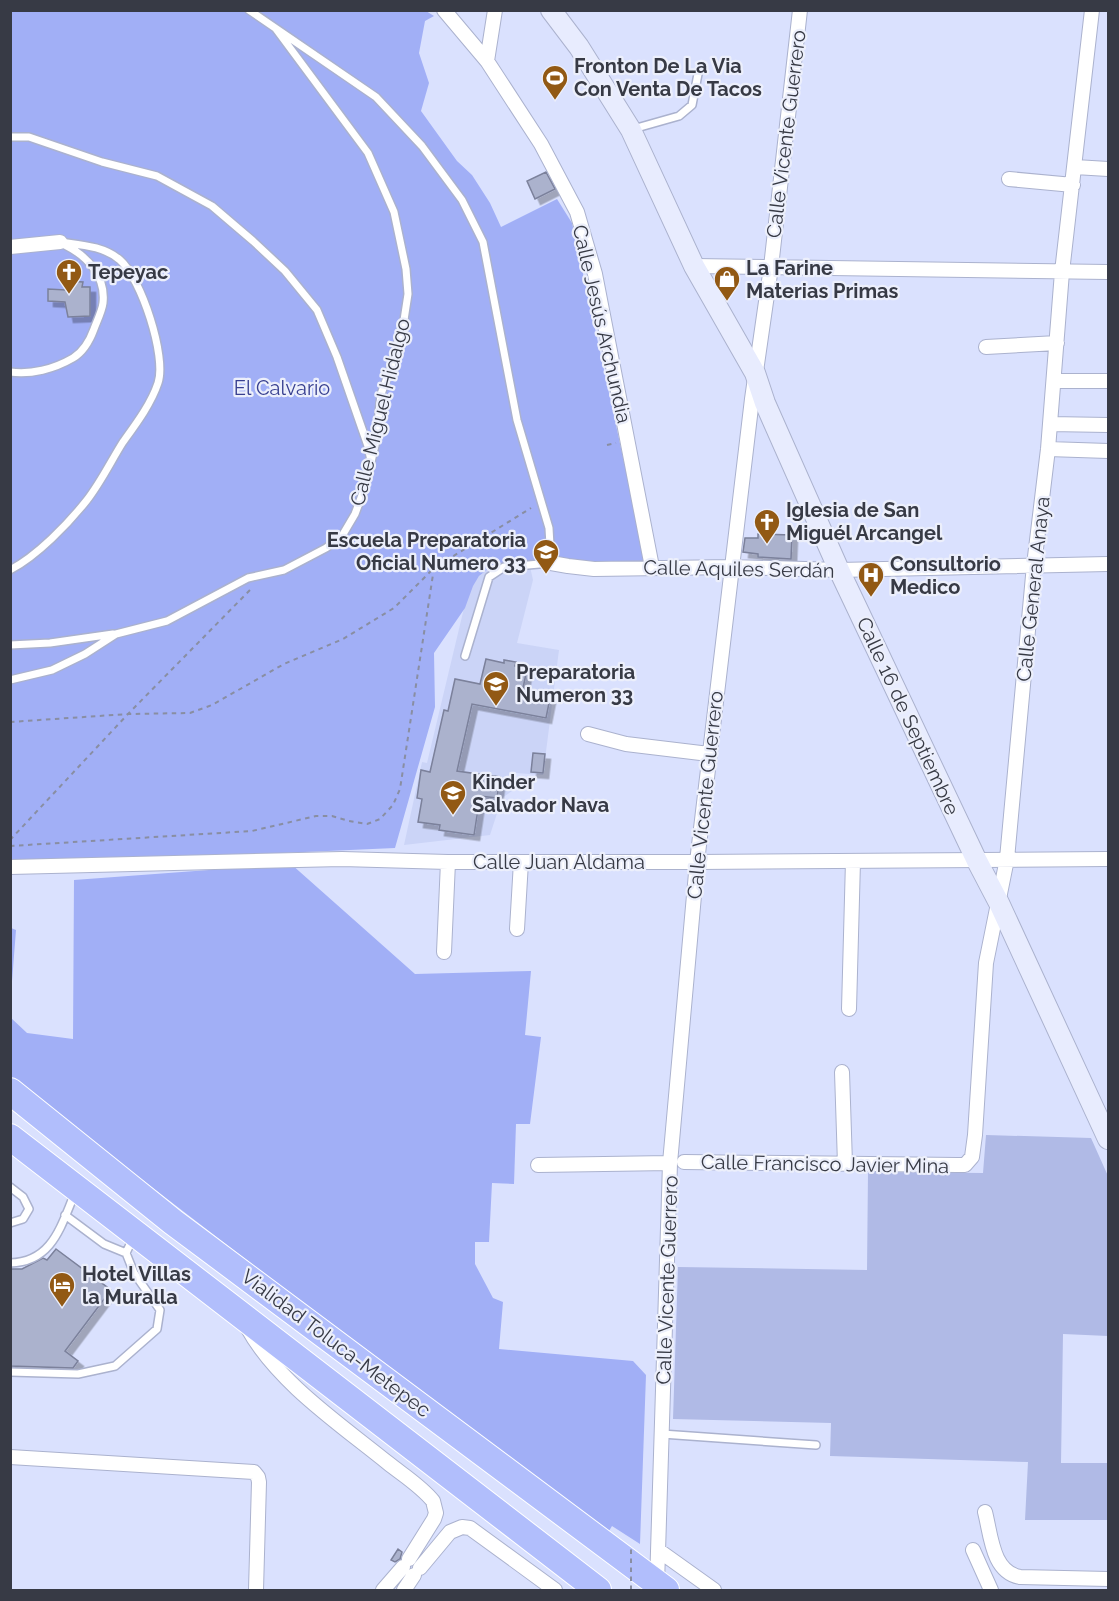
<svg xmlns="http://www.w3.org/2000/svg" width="1119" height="1601" font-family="Raleway,sans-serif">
<defs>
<filter id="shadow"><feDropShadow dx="5.5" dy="5.5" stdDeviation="0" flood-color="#0004"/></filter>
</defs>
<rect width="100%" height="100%" fill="#dae1fe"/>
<!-- built -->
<path fill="#cbd4f7" d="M529,562L533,580L517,643L559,650L543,775L516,773L512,791L502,798L490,835L404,845L422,762L427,763L464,608L472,586L479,576L492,566Z"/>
<!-- green -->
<path fill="#b0bae6" d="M986,1135L1091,1138L1108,1176V1336L1063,1334L1061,1463H1108V1520H1025L1028,1462L830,1456L831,1423L673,1419L678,1267L867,1270L868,1172L983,1173Z"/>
<!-- forest -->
<path fill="#a1aff6" d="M10,11H426L434,16L425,21L419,53L429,83L421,111L457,161L472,175L490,203L501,227L557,199L572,223L646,563L507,562L492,566L479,576L473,586L465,608L434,653L435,707L395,848L11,865Z
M291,864L415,974L531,971L525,1035L541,1037L530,1124H516L514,1184L492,1183L489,1242H475V1264L493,1298L503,1302L499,1349L633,1361L646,1375L640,1544L612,1526L606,1536L11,1079L10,1017L27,1033L73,1039L74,880Z
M11,928L16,930L11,994L10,928Z"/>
<!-- building -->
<path fill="#abb2cd" stroke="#7b819b" stroke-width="1.5" filter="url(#shadow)" d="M546,172L555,189L535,199L527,181Z
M66,281L83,282L82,287H90V316L68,317L65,302L48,301V289L66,290Z
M758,534L792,535L791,559L758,557V554L743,552L745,538H758Z
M486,659L504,663V660L516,662L515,666L527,669L522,693L550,698L546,718L472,704L457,771L500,777L497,798L480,796L474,835L439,830L440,825L418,822L422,799L417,798L421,770L430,772L444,710L448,711L455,679L480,684Z
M533,753L545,754L543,773L531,772Z
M56,1249L111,1290L65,1351L78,1361L73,1368L10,1366V1269H22L43,1258L47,1260Z
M398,1549L402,1552L400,1559L395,1562L391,1560Z"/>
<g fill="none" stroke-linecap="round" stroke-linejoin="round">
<!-- lane casing -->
<g stroke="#abb2ce" stroke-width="10">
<path id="lane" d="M249,10L376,97L422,146L462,200L483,242L517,420L549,528L551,563L504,567L489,577L465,656
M633,129L679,116L692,105L698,74
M10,137H29L102,162L157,176L212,206L253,241L285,271L317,310L337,357L368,446L371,461
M10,372C31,375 54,369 73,358C83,352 90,340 94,329C97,321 102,311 103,303C106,276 87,256 65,245
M10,570C37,556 68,524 87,500C101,482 111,461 123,442C136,424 151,404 158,383C167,357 141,278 120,260C104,246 81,245 60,242
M10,645L50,643L113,634
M10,680L52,670L85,654L116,634L167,621L248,578L284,570L326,548L342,536L355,514L365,487L376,441L381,394L391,367L404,320L408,294L406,269L394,212L368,153L276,29
M10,1187L23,1197L29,1209L23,1219L10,1223
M65,1215L104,1244L126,1253
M10,1263C53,1262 61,1225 75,1193
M10,1372L78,1374L115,1366L157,1329L160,1310L134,1273L126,1253L133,1238
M662,1434L816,1445"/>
</g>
<!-- street casing -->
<g stroke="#abb2ce" stroke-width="16">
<path id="street" d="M444,10L487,61L541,144L577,212L595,274L652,567
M487,61L495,10
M1075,167L1108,169
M1009,179L1073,185
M10,247L60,242
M694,266L1108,272
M986,347L1057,343
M1054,381H1108
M1050,424L1108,425
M1048,449L1108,451
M551,563L568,566L594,569L732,567L839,570L1108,564
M588,734L626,744L709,754
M10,867L342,859L448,862H697L1108,859
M517,929L521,862
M444,952L448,862
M849,1009L853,861
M842,1072L845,1164
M684,1162L957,1165H965L972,1157L975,1135L986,963L1007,859L1034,565L1048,449L1062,272L1092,10
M538,1165L670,1163
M247,1327C277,1382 340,1424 388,1463C403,1475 421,1486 433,1501L436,1513L434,1519L409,1559
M10,1457L254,1472L258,1477L259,1482L256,1590
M985,1512C991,1535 992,1572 1020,1577L1108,1579
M658,1550L714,1590
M973,1550L991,1590
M420,1568L450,1532L462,1527L470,1528L555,1590
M657,1584L670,1163L697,862L752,399L771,267L800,10
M383,1590L403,1567
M404,1590L414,1575"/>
</g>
<!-- secondary casing -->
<g stroke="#abb2ce" stroke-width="22">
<path id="secondary" d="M551,10L579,47L631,130L694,266L755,373L765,403L839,570L976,859L999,903L1108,1139"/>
</g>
<!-- highway casing -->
<g stroke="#fff" stroke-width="28">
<path id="highway" d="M10,1091L173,1222L666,1590
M10,1137L598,1590"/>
</g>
<!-- path -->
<path stroke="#898ea2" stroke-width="2" stroke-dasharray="4.5 4.5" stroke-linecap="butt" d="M607,445L616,443
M10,722L128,714L190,713L212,705L284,664L343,639L394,608L434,568
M10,840L128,714L251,589
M10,846L252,831L316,816H332L349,821L367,824L380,819L393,805L400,789L434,568L531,508"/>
<!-- lane -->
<use href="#lane" stroke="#fff" stroke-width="7"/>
<!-- street -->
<use href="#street" stroke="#fff" stroke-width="14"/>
<!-- secondary -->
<use href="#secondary" stroke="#e8ecfe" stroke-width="20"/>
<!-- highway -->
<use href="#highway" stroke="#b1befc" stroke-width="26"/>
<!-- path-bridge -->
<path stroke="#898ea2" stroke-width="2" stroke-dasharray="4.5 4.5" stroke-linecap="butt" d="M631,1590V1546"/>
</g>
<!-- icons -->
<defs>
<g id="stadium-pin" transform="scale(1.35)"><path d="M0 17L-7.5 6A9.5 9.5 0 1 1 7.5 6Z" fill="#925914" stroke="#eceffb"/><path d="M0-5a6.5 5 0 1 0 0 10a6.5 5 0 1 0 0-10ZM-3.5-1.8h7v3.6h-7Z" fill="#fff"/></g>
<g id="church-pin" transform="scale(1.35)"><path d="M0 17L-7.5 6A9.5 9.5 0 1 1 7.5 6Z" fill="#925914" stroke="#eceffb"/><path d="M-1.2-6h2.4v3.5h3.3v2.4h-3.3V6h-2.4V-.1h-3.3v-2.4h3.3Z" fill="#fff"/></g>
<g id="shop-pin" transform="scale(1.35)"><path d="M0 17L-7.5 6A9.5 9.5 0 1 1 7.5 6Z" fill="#925914" stroke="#eceffb"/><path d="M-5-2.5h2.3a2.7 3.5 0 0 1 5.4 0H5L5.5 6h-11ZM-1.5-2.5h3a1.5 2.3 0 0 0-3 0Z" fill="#fff"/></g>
<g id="school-pin" transform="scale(1.35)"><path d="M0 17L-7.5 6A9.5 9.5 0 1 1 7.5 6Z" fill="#925914" stroke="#eceffb"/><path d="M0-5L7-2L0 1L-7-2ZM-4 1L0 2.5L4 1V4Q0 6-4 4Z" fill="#fff"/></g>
<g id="hospital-pin" transform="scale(1.35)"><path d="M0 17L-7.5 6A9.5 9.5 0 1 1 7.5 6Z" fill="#925914" stroke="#eceffb"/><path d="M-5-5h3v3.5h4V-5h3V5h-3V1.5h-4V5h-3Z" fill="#fff"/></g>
<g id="hotel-pin" transform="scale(1.35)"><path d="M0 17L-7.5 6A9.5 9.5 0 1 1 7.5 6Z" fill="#925914" stroke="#eceffb"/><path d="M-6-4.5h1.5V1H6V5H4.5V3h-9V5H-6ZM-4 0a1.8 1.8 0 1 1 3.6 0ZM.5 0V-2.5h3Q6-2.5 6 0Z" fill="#fff"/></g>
</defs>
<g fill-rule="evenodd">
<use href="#stadium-pin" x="555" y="78"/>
<use href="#church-pin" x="69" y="272"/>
<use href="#shop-pin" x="727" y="279"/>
<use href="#church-pin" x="767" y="522"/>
<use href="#school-pin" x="546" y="552"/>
<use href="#hospital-pin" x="871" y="575"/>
<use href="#school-pin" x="496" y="684"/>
<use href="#school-pin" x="453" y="793"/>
<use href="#hotel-pin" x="62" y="1285"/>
</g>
<g text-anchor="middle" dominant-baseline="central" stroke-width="4.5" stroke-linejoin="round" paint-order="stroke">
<!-- poi labels -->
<g font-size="20" font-weight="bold" fill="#373a45" stroke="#eceffb" text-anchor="start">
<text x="574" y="66">Fronton De La Via<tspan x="574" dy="23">Con Venta De Tacos</tspan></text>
<text x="746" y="268">La Farine<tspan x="746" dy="23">Materias Primas</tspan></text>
<text x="88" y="272">Tepeyac</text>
<text x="786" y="510">Iglesia de San<tspan x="786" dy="23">Miguél Arcangel</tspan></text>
<text x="526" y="540" text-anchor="end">Escuela Preparatoria<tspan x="526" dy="23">Oficial Numero 33</tspan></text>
<text x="890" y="564">Consultorio<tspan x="890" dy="23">Medico</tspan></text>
<text x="516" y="672">Preparatoria<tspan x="516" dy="23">Numeron 33</tspan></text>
<text x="472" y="782">Kinder<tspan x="472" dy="23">Salvador Nava</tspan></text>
<text x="82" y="1274">Hotel Villas<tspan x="82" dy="23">la Muralla</tspan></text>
</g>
<!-- street labels -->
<g font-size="20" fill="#373a45" stroke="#eceffb">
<text transform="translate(786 134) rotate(-83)">Calle Vicente Guerrero</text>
<text transform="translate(602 324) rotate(77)">Calle Jesús Archundia</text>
<text transform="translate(380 412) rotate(-76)">Calle Miguel Hidalgo</text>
<text transform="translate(739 569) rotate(1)">Calle Aquiles Serdán</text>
<text transform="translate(1033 589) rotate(-84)">Calle General Anaya</text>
<text transform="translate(908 716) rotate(65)">Calle 16 de Septiembre</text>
<text transform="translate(705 795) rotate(-84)">Calle Vicente Guerrero</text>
<text x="559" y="862">Calle Juan Aldama</text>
<text transform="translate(825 1164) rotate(1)">Calle Francisco Javier Mina</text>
<text transform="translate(667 1280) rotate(-88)">Calle Vicente Guerrero</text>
<text transform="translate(336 1343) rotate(37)">Vialidad Toluca-Metepec</text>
</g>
<!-- park labels -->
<g font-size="20" fill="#373f90" stroke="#eceffb">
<text x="282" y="388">El Calvario</text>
</g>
</g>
<!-- border -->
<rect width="1119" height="1601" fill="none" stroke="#373a45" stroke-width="24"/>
</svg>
